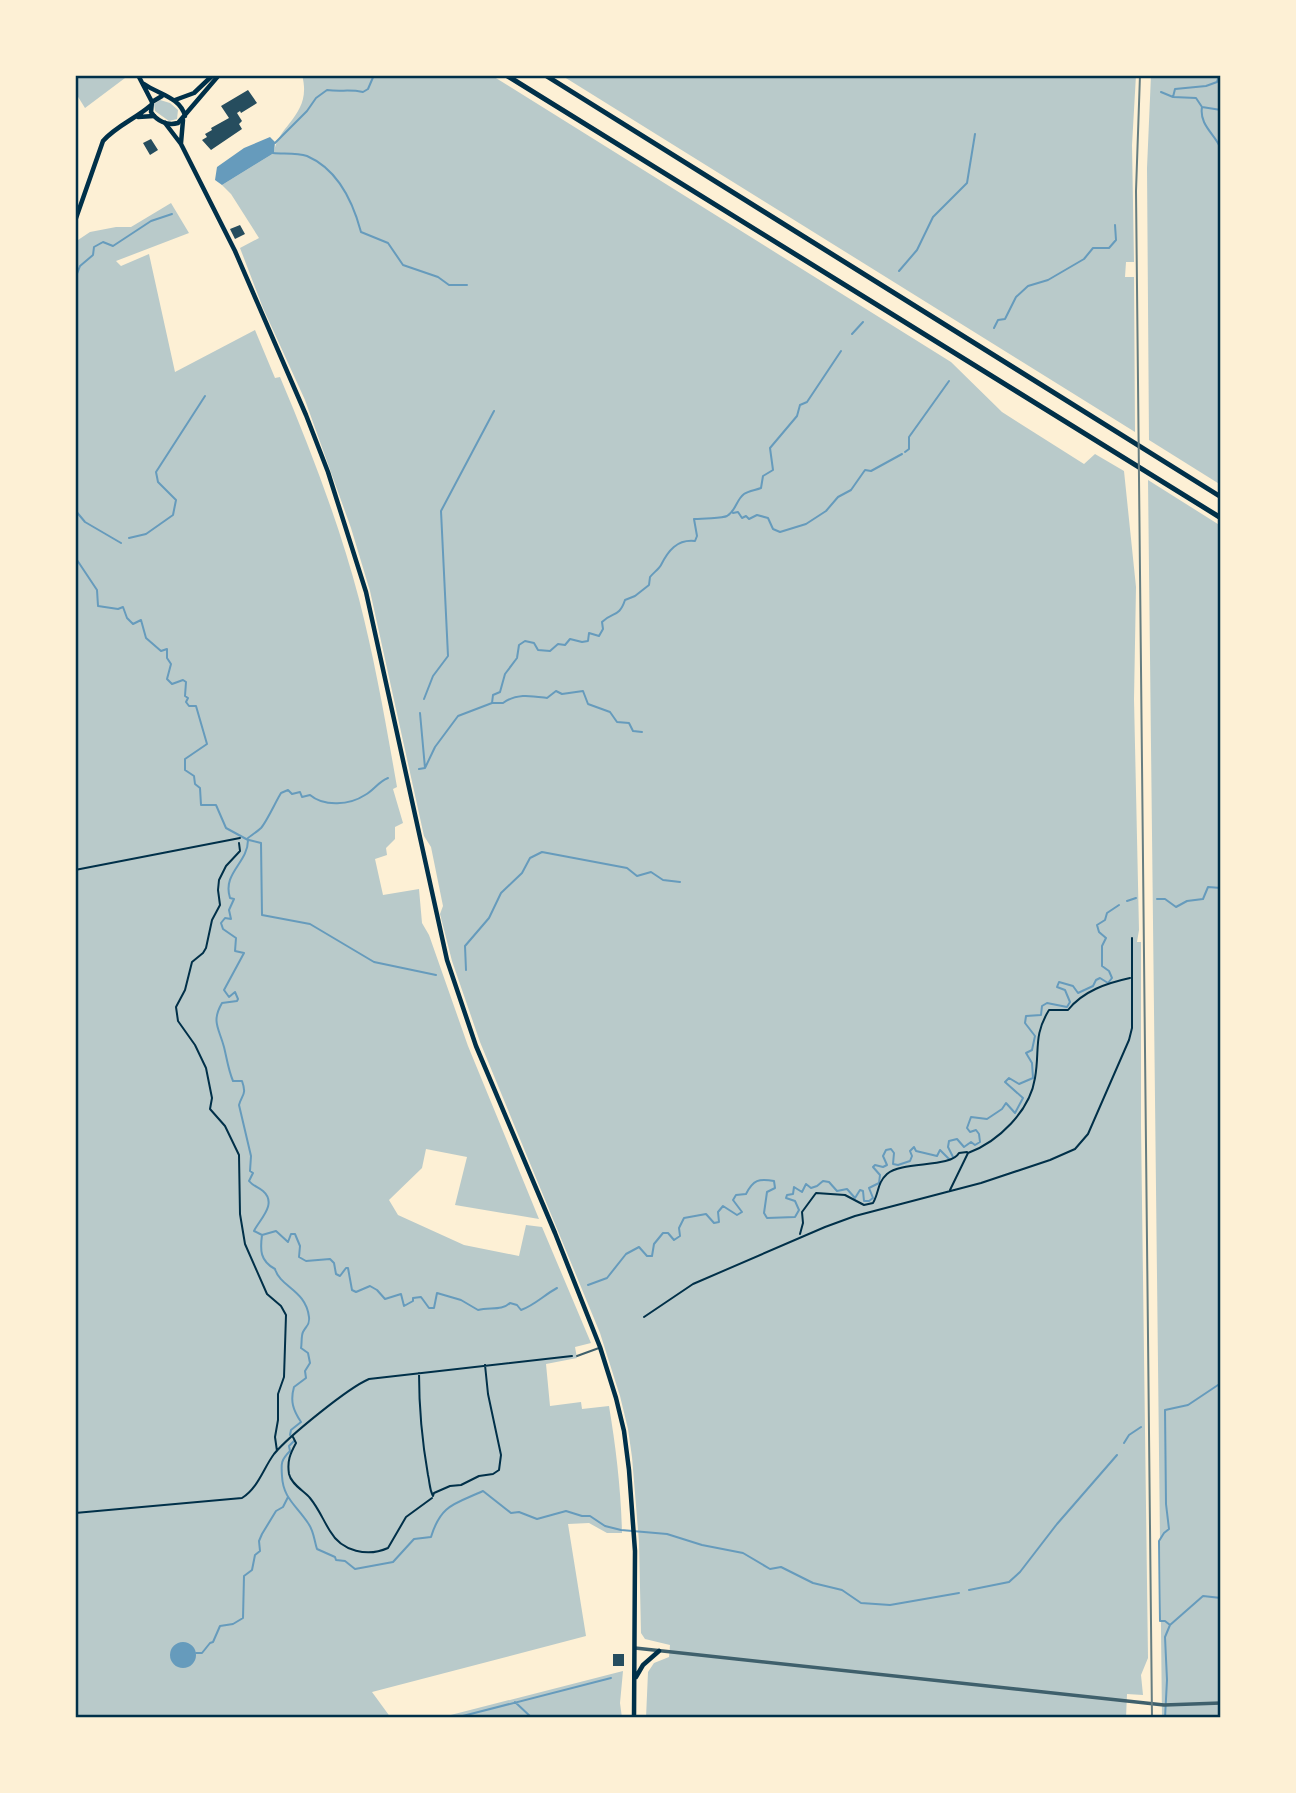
<svg xmlns="http://www.w3.org/2000/svg" width="1296" height="1793" font-family="Barlow,sans-serif">
<rect width="100%" height="100%" fill="#fdf0d5"/>
<!-- green -->
<path fill="#b9caca" d="M75,75H129L85,108L75,92Z
M302,75H491L951,362L1002,412L1084,464L1095,454L1124,471L1136,587L1134,699L1139,930L1137,942H1141V1126L1148,1658L1141,1675L1143,1695L1127,1694L1126,1718H646L648,1672L654,1663L669,1657L670,1645L645,1639L641,1633L639,1542L632,1457L628,1429L620,1396L600,1333L480,1042L452,961L440,914L443,906L431,847L424,836L370,591L351,528L305,400L263,308L240,248L259,238L231,194L222,185L274,153C277,125 313,115 302,75Z
M561,75H1136L1132,145L1134,262H1126L1125,277H1134L1135,432Z
M1151,75H1221V485L1149,440L1147,168Z
M160,100L170,103L178,110L177,119L169,121L155,111L154,104Z
M171,203L189,233L116,261L121,266L149,254L175,372L255,330L275,378L280,377C310,448 339,523 359,599C375,661 386,724 397,787L393,789L403,823L395,827V839L386,848L387,855L375,859L383,895L419,889L422,923L429,935L468,1046L539,1219L455,1205L467,1157L426,1149L422,1168L389,1200L398,1215L464,1245L519,1256L526,1225L542,1227L591,1343L575,1347L577,1358L546,1364L550,1406L581,1402L582,1409L609,1406C616,1448 621,1490 622,1533H607L589,1523L568,1524L586,1636L372,1692L391,1718H75V242L90,232L116,227H131Z
M1148,480L1221,526V1718H1162Z
M623,1671L620,1703L622,1718H439Z"/>
<!-- water -->
<path fill="#669bbc" d="M270,137L275,142L274,153L222,185L215,180L217,167L244,148Z
M170 1655a13 13 0 1 1 26 0a13 13 0 1 1-26 0Z"/>
<g fill="none" stroke-linecap="round" stroke-linejoin="round">
<!-- stream -->
<path stroke="#669bbc" stroke-width="2" d="M1161,92L1173,97L1196,98L1202,107L1221,110
M1173,97L1175,89L1206,86L1217,82L1219,75
M1202,107C1199,125 1215,134 1221,149
M275,143L307,111L316,98L327,90C341,92 349,89 363,92L368,89L374,75
M273,153C283,154 297,153 307,156C337,169 353,202 361,232L388,243L403,265L438,277L449,285H467
M899,271L917,250L933,217L967,183L975,134
M75,279L80,266L93,255L94,247L103,242L113,246L151,221L172,214
M994,328L998,320L1005,319L1016,297L1028,286L1048,280L1084,259L1093,248H1109L1116,240L1115,225
M852,334L863,322
M905,452L909,449V437L949,381
M75,510L85,522L121,543
M733,513L738,512L742,518L746,516L749,519L757,515L768,518L773,529L780,532L806,524L826,511L838,497L851,490L865,470L871,471L902,454
M129,538L146,534L173,515L176,500L158,482L156,472L205,396
M75,557L97,590L98,606L118,609L123,607L127,618L133,624L141,620L146,638L161,651L167,649V658L171,664L167,679L172,684L183,680L186,682L185,696L188,698L186,702L189,706H196L207,744L185,759V770L194,776L195,784L200,788L201,805H216L226,828L248,840C248,863 222,873 230,898L234,899L229,910L231,919L225,918L221,923L223,929L236,938L235,951L244,953L224,990L229,997L235,992L238,999L237,1001L222,1003C211,1022 219,1028 224,1047C227,1059 228,1069 233,1081H242C247,1095 242,1094 239,1105L251,1156L250,1171L253,1173L249,1181C253,1186 258,1187 263,1191C278,1204 259,1220 254,1231L262,1235L276,1231L288,1242L291,1234H295L300,1246L299,1257L306,1261L330,1259L334,1263L336,1274L340,1276L346,1268H348L352,1290L356,1292L370,1286L377,1290L385,1299L401,1294L404,1306L413,1301V1298L421,1297L429,1308H434L437,1293L461,1300L478,1310C490,1307 502,1311 510,1303L517,1305L521,1310C535,1305 544,1295 557,1288
M424,699L433,676L448,656L441,511L494,411
M492,703H503C516,693 532,696 547,698L556,691L562,694L583,691L588,704L610,712L617,722L629,723L633,731L642,732
M420,713L425,768
M419,769L425,768L435,747L458,716L492,703L493,695L500,692L505,674L517,658L519,645L525,641L534,643L538,650L550,651L558,644L565,645L570,639L582,642L588,641L589,633L599,636L603,629L602,622C613,611 619,618 625,600L635,596L649,585L650,577C653,573 659,569 661,565C668,551 677,539 695,541L697,536L694,519C700,519 723,518 727,516C736,511 736,500 744,494C748,491 756,490 761,488L763,476L773,470L770,448L797,416L800,405L807,402L841,351
M247,839C251,835 257,832 261,828C267,821 276,801 281,793L288,790L292,794L300,792L302,797L310,795C324,807 350,805 365,795C374,790 378,782 388,778
M249,840L261,843L262,915L310,924L374,962L436,975
M1157,899H1165L1176,907L1187,901L1203,899L1208,887L1221,888
M1127,901L1136,898
M466,970L465,946L489,918L501,893L522,873L530,858L542,852L627,868L637,876L651,872L663,880L680,882
M953,1157L948,1147L949,1141L957,1139L964,1147L971,1142L975,1145L980,1142L979,1134L976,1130L970,1132L967,1128L971,1117L987,1119L1002,1109L1006,1103L1015,1113L1023,1098L1005,1082L1009,1078L1019,1084L1033,1078L1032,1063L1026,1053L1032,1050L1035,1036L1025,1023L1026,1016L1041,1015L1042,1006L1047,1003L1067,1007L1070,1002L1065,990L1057,987L1059,982L1073,986L1078,993L1093,986L1096,980L1100,978L1108,983L1112,978L1109,971L1102,966V946L1106,938L1099,932L1097,925L1105,920L1107,913L1119,905
M262,1235C260,1250 260,1261 275,1269C280,1287 306,1290 309,1317C310,1325 306,1326 303,1332C301,1336 302,1344 301,1348L308,1353L310,1363L305,1371L306,1378L294,1387C290,1401 293,1410 301,1422L291,1430L290,1435
M588,1285L607,1278L626,1254L639,1247L647,1256H652L654,1244L663,1233H668L674,1240L680,1236L679,1228L684,1218L706,1214L714,1223L719,1222L718,1212L723,1206L737,1215L742,1212L733,1200L736,1195L746,1194C753,1180 759,1178 774,1181L775,1188L767,1192L764,1213L767,1218L795,1217L799,1210L795,1201L786,1198L787,1195L793,1194L794,1187L802,1192L806,1184L811,1188L817,1186L823,1181L829,1182L837,1191L847,1189L855,1198L860,1190L863,1191L864,1201H869L873,1198L869,1188L879,1183L880,1175L873,1167L875,1165L883,1167L887,1165L883,1156L886,1150L891,1149L894,1153L893,1164L898,1165L910,1161L912,1156L910,1151L914,1147L916,1151L937,1156L940,1150L949,1159
M294,1441L289,1446L290,1451C281,1460 281,1463 282,1476C283,1498 296,1505 308,1523C314,1531 314,1540 317,1549L335,1557L336,1560L345,1561L355,1569L393,1562L414,1539L431,1537C441,1504 455,1504 483,1491L511,1513L519,1512L537,1519L566,1511L582,1516H590L605,1526L621,1530L667,1534L702,1545L743,1553L770,1569L781,1567L813,1583L842,1590L861,1603L890,1605L959,1593
M1124,1443L1129,1435L1141,1427
M969,1590L1009,1582L1020,1572L1057,1524L1117,1455
M1170,1625L1203,1596L1221,1598
M196,1653H202L210,1643L213,1642L220,1626L233,1624L243,1618L244,1576L252,1570L255,1555L260,1551L259,1541L262,1534L276,1511L283,1507L288,1497
M515,1702L532,1718
M455,1718L611,1678
M1165,1718L1167,1680L1165,1637L1170,1625L1165,1621H1160L1159,1541L1164,1533L1169,1529L1166,1504L1165,1410L1188,1405L1221,1383"/>
</g>
<!-- building -->
<path fill="#264d5e" d="M248,90L257,103L241,113L240,111L237,113L242,121L239,124L242,129L211,150L202,140L207,137L205,134L212,130L211,128L229,118L221,106Z
M151,139L158,150L150,155L143,143Z
M240,225L245,234L235,239L230,229Z
M613,1654H624V1666H613Z"/>
<g fill="none" stroke-linecap="round" stroke-linejoin="round">
<!-- path -->
<path stroke="#003049" stroke-width="2" d="M239,843L240,851L226,866L219,880L218,890L220,905L212,920L206,948L203,953L192,962L185,990L176,1007L178,1021L195,1045L206,1068L212,1098L210,1109L225,1126L239,1155L240,1214L245,1244L267,1294L281,1306L286,1315L284,1377L278,1394V1420L275,1437L277,1451
M75,870L240,838
M950,1190L968,1153C998,1142 1030,1111 1035,1078C1040,1050 1033,1036 1049,1010H1068C1083,991 1107,983 1130,978
M800,1234L803,1223L802,1212L816,1193L845,1195L864,1205L873,1203C879,1193 877,1183 887,1174C902,1161 951,1168 959,1153L967,1152
M644,1317L693,1284L825,1227L855,1216L981,1183L1050,1160L1075,1149L1088,1134L1129,1040L1132,1028V938
M419,1373C419,1408 422,1441 428,1475C430,1483 429,1488 433,1496L434,1493L450,1486L461,1485L479,1476L493,1474L499,1470L501,1455L488,1394L485,1365
M293,1437L296,1443C290,1454 287,1461 289,1474C291,1484 304,1491 310,1498C319,1509 323,1520 330,1531C342,1552 368,1557 388,1548L406,1517L432,1498
M75,1513L242,1498C258,1488 263,1469 274,1454C289,1436 348,1388 369,1379L572,1356"/>
<!-- service -->
<path stroke="#3f606c" stroke-width="2" d="M577,1356L599,1348"/>
<!-- tertiary -->
<path stroke="#3f606c" stroke-width="3.5" d="M635,1648L1164,1705L1221,1703"/>
<!-- secondary -->
<path stroke="#003049" stroke-width="4.5" d="M138,117L154,116
M165,123L181,144L235,251L306,415L328,472L366,592L447,960L476,1046L555,1233L600,1347L616,1398L624,1431L629,1470L635,1551L634,1718
M181,143L183,120
M75,221L103,141C116,126 135,119 150,106
M636,1677L643,1665L659,1651"/>
<!-- primary -->
<path stroke="#003049" stroke-width="4.5" d="M138,75L152,102
M144,84C158,94 180,97 185,116
M162,96L152,102L151,112C157,121 167,126 178,123L219,75
M175,100L194,93L213,75"/>
<!-- motorway -->
<path stroke="#003049" stroke-width="5" d="M506,75L1221,518
M545,75L1221,497"/>
<!-- rail -->
<path stroke="#657d81" stroke-width="2" d="M1140,75L1136,191L1152,1718"/>
</g>
<!-- border -->
<rect width="1296" height="1793" fill="none" stroke="#fdf0d5" stroke-width="154"/>
<rect x="77" y="77" width="1142" height="1639" fill="none" stroke="#003049" stroke-width="2.5"/>
</svg>
